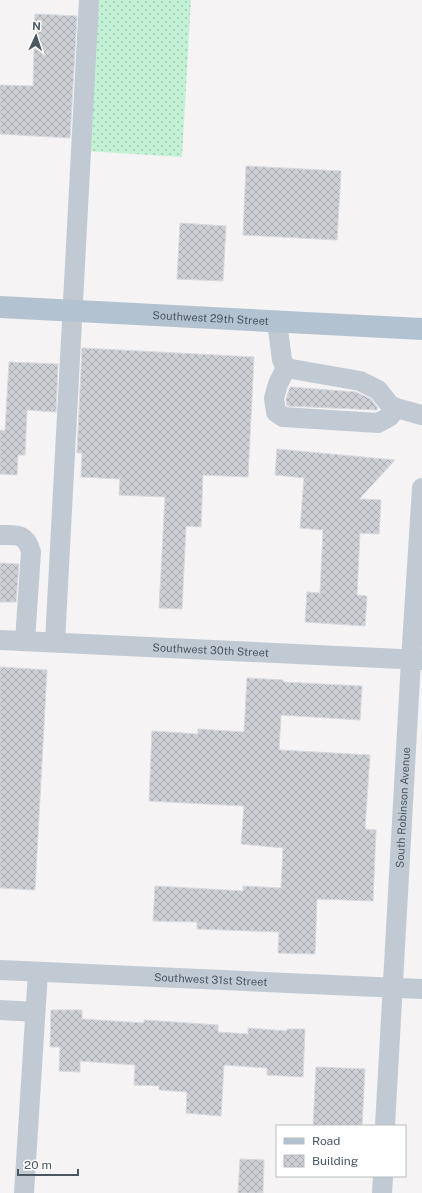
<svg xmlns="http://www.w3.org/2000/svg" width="422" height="1193" font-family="'Public Sans',sans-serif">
<defs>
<pattern id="grass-dots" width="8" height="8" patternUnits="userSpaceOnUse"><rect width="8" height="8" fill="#c3f1d5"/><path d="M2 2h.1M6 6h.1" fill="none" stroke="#a0c6b0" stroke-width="1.8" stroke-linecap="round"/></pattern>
<pattern id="building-cross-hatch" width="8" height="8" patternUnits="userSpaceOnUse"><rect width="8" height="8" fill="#cdcfd5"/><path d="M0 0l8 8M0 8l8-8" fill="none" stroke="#a8abb0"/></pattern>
</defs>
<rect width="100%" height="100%" fill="#f5f3f3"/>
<!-- grass -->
<path fill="url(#grass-dots)" d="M97,0H191L182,157L86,151Z"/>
<!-- building -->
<path fill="url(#building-cross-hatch)" stroke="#d7d9de" d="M35,14L77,16L70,138L0,134V85L33,86Z
M246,166L341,171L337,240L243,235Z
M180,223L226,226L223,281L177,279Z
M82,348L254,357L248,477L203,475L201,527L186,526L182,609L159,608L165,497L119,495L120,479L81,477L82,453H77Z
M9,362L58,364L56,412L27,410L25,455H18L17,475L0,474V430L5,431Z
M290,387L356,392L371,399L377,407V410L287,406L286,399Z
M277,449L395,460L359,499L381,500L379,534L360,533L357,595L367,596L365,626L305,622L307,592L320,593L323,530L300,528L304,478L275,475Z
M0,563L19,564L16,602H0Z
M0,667L47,670L35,890L0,888Z
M247,678L283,680V682L362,686L360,720L281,715L279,750L370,755L365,829L376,830L373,901L317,899L315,954L278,953L279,932L197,929V922L153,921L155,886L243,891V886L281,888L283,848L241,844L244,806L149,801L152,731L198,734V729L244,732Z
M51,1010H82V1019L144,1023V1020L218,1025V1032L248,1034V1028L287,1031V1029H305L303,1077L267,1075V1068L224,1065L221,1116L186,1113L187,1092L159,1090V1086L134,1085L135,1065L80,1061V1072L59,1071L60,1047H50Z
M316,1067L365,1069L362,1126H313Z
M240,1159L264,1160L263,1193H238Z"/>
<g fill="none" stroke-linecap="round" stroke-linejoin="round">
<!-- minor -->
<g stroke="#c1cad2" stroke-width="20">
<path d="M277,322L282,360L286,368L360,381L378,390L390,405L396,408L422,415"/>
<path d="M286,368L278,384L274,398L276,412L283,417L378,423L389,417L396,408"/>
<path d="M0,535C17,535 26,533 31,552L25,641"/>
<path id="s1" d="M0,640L422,660"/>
<path d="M55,642L89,0"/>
<path id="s2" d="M0,970L422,989"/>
<path d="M0,1010L35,1012"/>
<path id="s3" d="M385,1126L411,660L422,488"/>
<path d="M24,1193L38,972"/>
<path d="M382,1193L383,1176"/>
</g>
<!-- major -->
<path stroke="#b3c2d1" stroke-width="22" id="s4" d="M0,307L422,329"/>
</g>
<g text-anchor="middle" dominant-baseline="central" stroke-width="3" stroke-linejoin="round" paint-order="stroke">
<!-- street labels -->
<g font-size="11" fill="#4a5661" stroke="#fff">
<text stroke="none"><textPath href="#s4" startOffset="211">Southwest 29th Street</textPath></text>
<text stroke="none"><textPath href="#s1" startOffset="211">Southwest 30th Street</textPath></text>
<text stroke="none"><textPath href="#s3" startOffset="319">South Robinson Avenue</textPath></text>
<text stroke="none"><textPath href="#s2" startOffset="211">Southwest 31st Street</textPath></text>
</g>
</g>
<!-- legend -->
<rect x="276" y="1125" width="130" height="52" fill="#ffffff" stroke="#b7bbc0"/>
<rect x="284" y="1138" width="20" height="6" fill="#b3c2d1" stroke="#b7bbc0"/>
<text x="312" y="1145" font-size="12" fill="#4a5661">Road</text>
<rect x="284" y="1155" width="20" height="12" fill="url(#building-cross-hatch)" stroke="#b7bbc0"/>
<text x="312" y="1165" font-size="12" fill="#4a5661">Building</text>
<!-- north arrow -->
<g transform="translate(36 36) rotate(3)" stroke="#ffffff" stroke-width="3" paint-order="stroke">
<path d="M0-3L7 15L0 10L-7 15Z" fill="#4a5661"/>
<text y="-6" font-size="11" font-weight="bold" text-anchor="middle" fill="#4a5661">N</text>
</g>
<!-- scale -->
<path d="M18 1169v6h60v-6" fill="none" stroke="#4a5661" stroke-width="2"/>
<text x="24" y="1169" font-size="12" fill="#4a5661" stroke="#ffffff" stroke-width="3" paint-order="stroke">20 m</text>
</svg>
